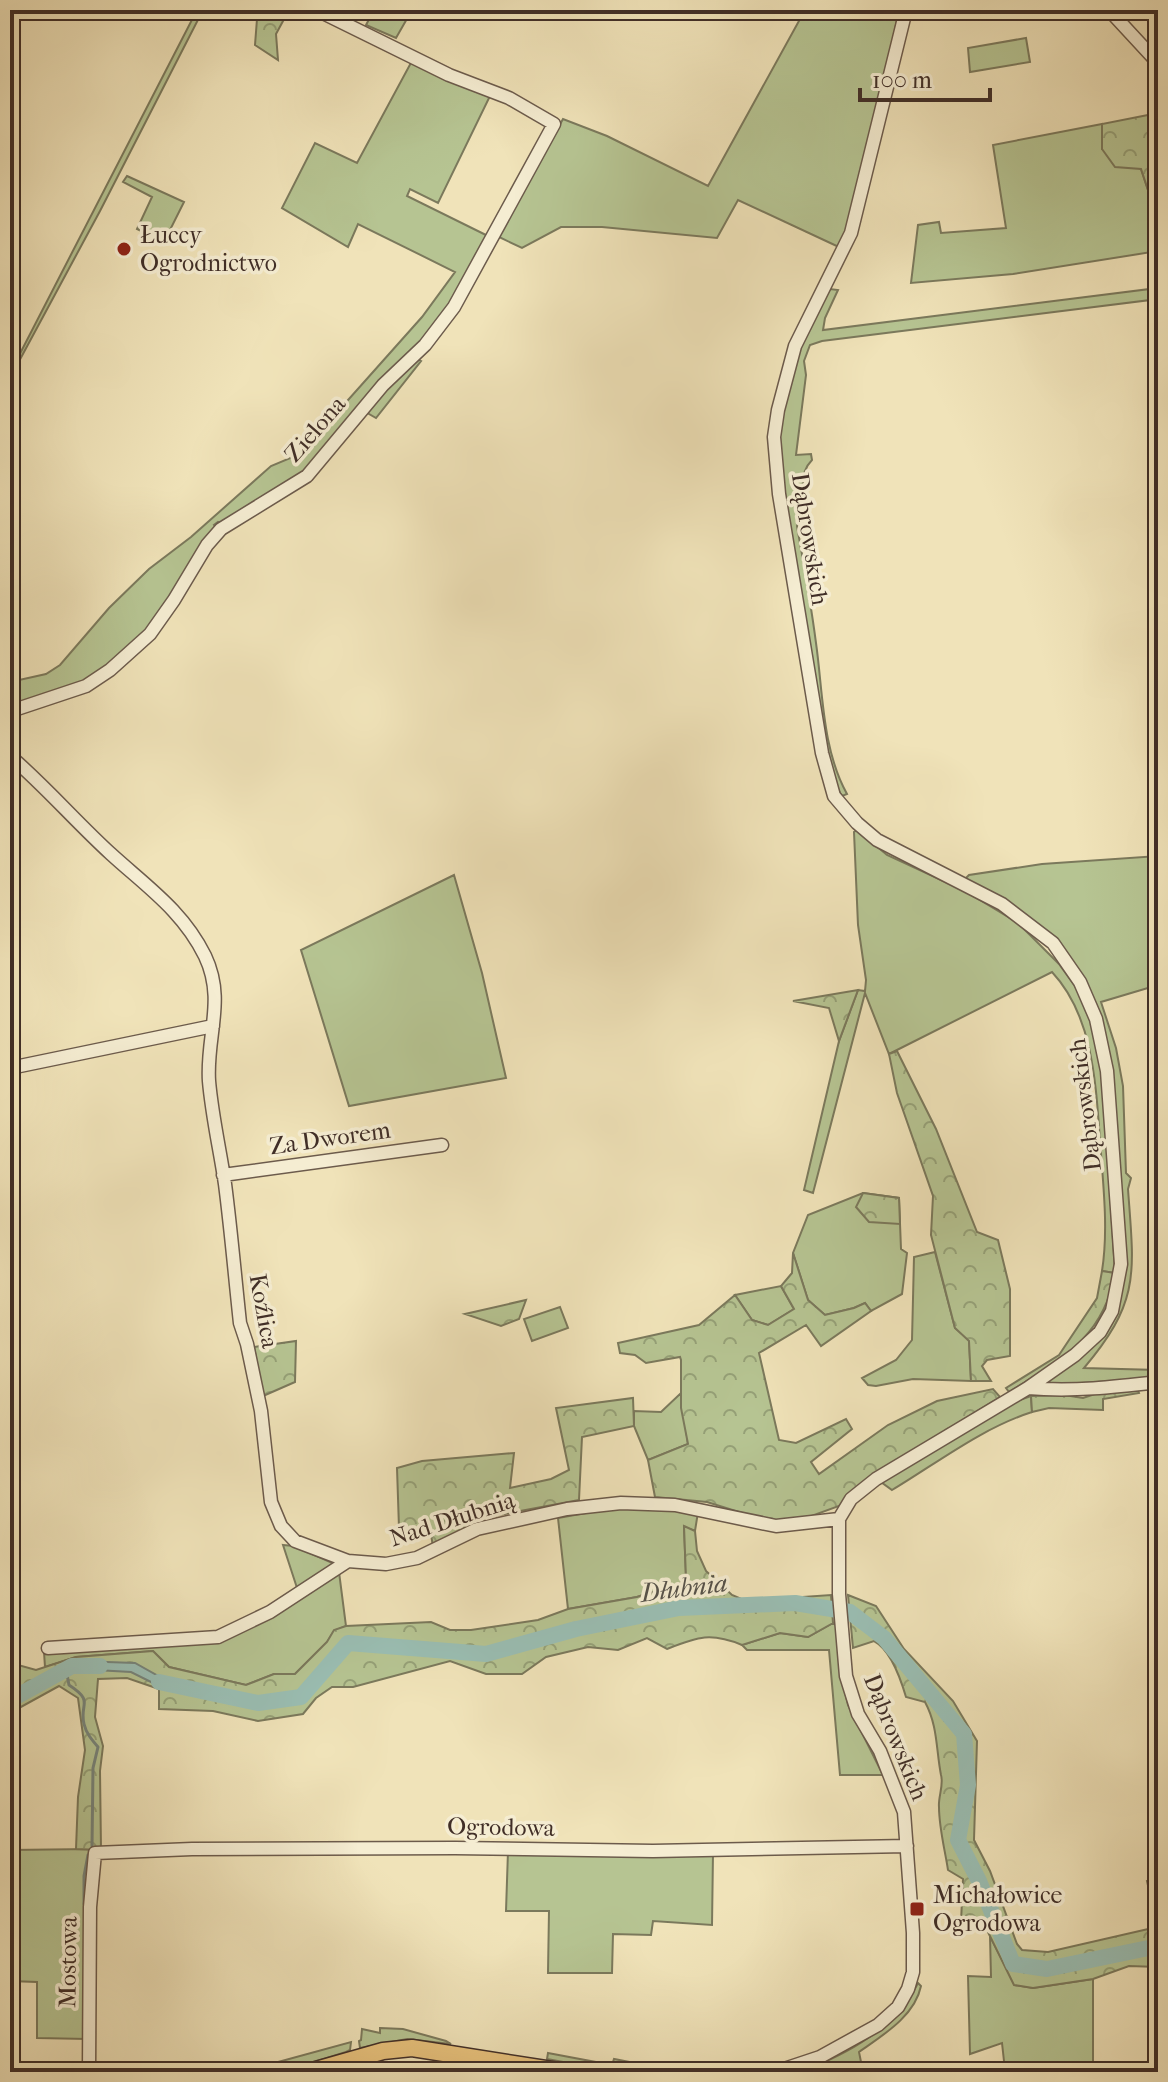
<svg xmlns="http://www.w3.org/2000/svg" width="1168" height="2082" font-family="'IM FELL French Canon',serif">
<defs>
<pattern id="forest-crowns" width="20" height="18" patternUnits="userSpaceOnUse" patternTransform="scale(2)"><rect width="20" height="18" fill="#b6c492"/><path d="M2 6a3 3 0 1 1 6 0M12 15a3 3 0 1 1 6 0" fill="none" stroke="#95a077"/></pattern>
</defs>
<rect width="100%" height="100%" fill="#f0e3b9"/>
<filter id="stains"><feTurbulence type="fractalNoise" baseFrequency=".0025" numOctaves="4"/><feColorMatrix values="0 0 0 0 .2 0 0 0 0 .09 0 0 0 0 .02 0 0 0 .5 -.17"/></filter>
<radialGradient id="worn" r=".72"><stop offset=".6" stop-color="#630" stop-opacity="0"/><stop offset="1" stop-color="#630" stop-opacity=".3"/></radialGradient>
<!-- green -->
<path fill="#b6c492" stroke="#7b795c" stroke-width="2" d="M197,10H203L100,211L10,378V373Z
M374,10H412L396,38L366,25Z
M805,10H899L883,89L841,248L738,200L717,238L602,227H561L522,248L497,236L563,119L607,136L708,186Z
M1026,38L1030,62L970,72L968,48Z
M413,59L490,96L438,203L410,189L407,196L488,236L438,323L303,475L223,524L218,522L214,525L218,530L152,625L94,678L10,708V682L46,674L60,665L109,608L149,569L191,537L271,466L300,454L422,317L455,272L358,224L348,247L282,208L315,143L357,163Z
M1102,124V149L1141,169L1158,220V251L1013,274L911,283L918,225L939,222L941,233L1006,228L993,145Z
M127,176L184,202L164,242L137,229L152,197L123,182Z
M1158,288V299L822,341L810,345L804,361L806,375L796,455L811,454L812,460C798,474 802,498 809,515L805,524L798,521L797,526C804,565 811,604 816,643C823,692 822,749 847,794L842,796L834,783L825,747L788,518L778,433L791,375L804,335L830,289L838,290L825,318L823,330Z
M415,358L421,361L376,418L364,411Z
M857,830L887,855L965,891L1018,923L1059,964L1077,989L1092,1023L1103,1075L1115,1273L1102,1271C1108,1233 1104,1193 1101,1154C1096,1093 1096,1019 1052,972L889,1054L865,993L813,1193L804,1190L839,1041L858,990L865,991L866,980L858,925L854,832Z
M1158,856V985L1101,1002L1116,1048L1123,1086L1126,1173L1131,1178L1128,1189C1134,1272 1141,1301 1084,1368L1158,1370V1378L1050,1385L1046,1383L1049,1377L1117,1312L1110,1068L1068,957L965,879L969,875L1042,864Z
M454,875L482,973L506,1078L349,1106L301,950Z
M863,1193L899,1198L901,1249L907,1253L902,1294L871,1311L865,1303L854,1308L825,1315L808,1300L793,1253L808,1215Z
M935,1252L955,1328L969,1340L971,1381L913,1379L876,1386L868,1385L862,1378L896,1360L912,1340L914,1257Z
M781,1286L794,1309L768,1325L752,1320L735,1295Z
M560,1307L568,1328L532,1341L524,1319Z
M681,1393L688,1444L648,1460L634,1426V1411L661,1412Z
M1031,1396L1032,1412C982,1428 937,1463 892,1490L881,1482L1017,1401Z
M614,1508L698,1512L695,1531L684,1527L686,1578L681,1583L637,1597L568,1609L558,1518Z
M283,1545L294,1546L337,1565L298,1591Z
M339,1572L346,1626L334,1631L327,1642L295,1674H274L246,1685L169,1667L153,1651L76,1657L45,1667L44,1652L220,1640Z
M833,1623L837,1626L841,1675L848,1705L883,1775H840L829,1650H747L742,1645L780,1633L808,1637Z
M91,1849L87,2039L37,2038V1982L10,1981V1850Z
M508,1851L713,1853L712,1925L653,1921L651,1935L613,1934L612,1973H548L549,1911H506Z
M990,1936L1015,1985L1033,1988L1093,1979V2062L1005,2070L1002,2043L970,2054L968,1976L991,1977Z
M918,1983L921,1986C915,2016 883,2035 859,2052L863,2072H801C847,2054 895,2029 918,1983Z
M380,2028L403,2029L446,2041L451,2044L407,2039L360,2048L359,2041L361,2040L362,2029L380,2033Z
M351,2042L350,2050L346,2052L282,2072L279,2070L278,2062Z
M548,2053L612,2065L614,2059L640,2064L639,2072H617L547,2059Z"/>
<!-- forest -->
<path fill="url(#forest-crowns)" stroke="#7b795c" stroke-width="2" d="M261,10H289L276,34L278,60L255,45L257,19Z
M1158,113V220L1141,169L1115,167L1102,149V124Z
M858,990L839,1041L829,1008L793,1001Z
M897,1051L936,1129L977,1232L998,1240L1010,1289V1356L987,1360L982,1366L991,1381H971L969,1341L955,1328L931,1235L933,1196L897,1093L889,1054Z
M863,1193L899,1198L900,1224L869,1222L856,1207Z
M793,1253L808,1300L825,1315L854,1308L865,1303L871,1311L821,1346L806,1325L759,1353L779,1440L796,1443L846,1419L852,1429L811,1462L819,1474L888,1425L937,1401L993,1389L1000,1397L868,1478L839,1506L806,1518L768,1521L707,1502L655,1497L648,1460L688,1444L681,1408V1360L680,1357L646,1363L635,1355L620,1353L618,1343L699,1325L735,1295L752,1320L768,1325L794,1309L781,1286L792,1273Z
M1102,1271L1115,1273C1104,1338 1061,1359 1009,1392L1006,1388L1059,1355L1097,1298Z
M526,1300L519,1319L501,1326L465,1314Z
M296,1341L295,1382L263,1396L254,1347Z
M1138,1390L1139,1393L1103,1399V1410L1049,1408L1032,1412L1031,1396L1064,1395L1083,1398L1095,1394Z
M633,1398L634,1426L582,1437L579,1500L483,1518L433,1547L430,1528H399L397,1468L422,1461L514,1453L510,1488L551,1479L569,1470L556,1408Z
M684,1526L695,1531L697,1551L706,1571L732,1595L746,1601L831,1595L833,1623L808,1637L780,1633L742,1645C710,1632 698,1637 667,1649L647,1638L618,1650L588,1647L546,1657L522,1674H486L450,1661L353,1687H332L316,1698L303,1714L258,1721L213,1711L159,1709V1689L127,1678L98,1679L95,1717L103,1746L100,1771L101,1850L76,1849L78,1797L85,1750L78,1698L59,1686L10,1713L11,1663L36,1670L76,1657L153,1651L169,1667L246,1685L274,1674H295L327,1642L334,1630L346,1626L431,1622L450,1630H471L538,1620L568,1609L637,1597L681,1583L686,1578Z
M848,1595L876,1606L904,1649L953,1701L977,1741L974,1840L990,1871L1017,1944L1022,1950L1048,1952L1157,1927L1147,1881L1158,1878V1967L1129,1966L1093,1979L1033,1988L1014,1985L985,1926L961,1922L963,1879L948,1870C945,1850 939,1828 939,1807C938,1797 944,1785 941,1775C936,1750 938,1726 925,1702L906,1697C901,1680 891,1650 874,1641L853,1648Z"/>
<!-- water -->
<path fill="#9abeb3" stroke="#76847b" stroke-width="2" d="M79,1661L135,1663L162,1678L179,1681L182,1692L163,1688L131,1672L78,1669Z"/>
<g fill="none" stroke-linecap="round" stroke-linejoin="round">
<!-- stream -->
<path stroke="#76847b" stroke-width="3" d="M66,1669L69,1685C95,1702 79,1703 84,1724C86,1733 92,1740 98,1747L93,1768L92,1846
M84,1904V1876L88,1855"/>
<!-- river -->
<path stroke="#9abeb3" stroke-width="16" d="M159,1682L258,1703L301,1697L348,1643L486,1654L576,1629L679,1608L795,1603L850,1612L884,1638L964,1734L968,1785L958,1840L979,1881L1013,1964L1047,1969L1158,1946
M10,1700L72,1666H100"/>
<!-- minor casing -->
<g stroke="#6c5b4c" stroke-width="15">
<path id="minor" d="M1109,10L1158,63
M10,723L14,710L86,686L110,670L150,634L174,600L207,545L221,529L307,476L383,385L425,345L454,307L554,124L509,98L449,75L317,10
M10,756C46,787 76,822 111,854C146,886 183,911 205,956C226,1000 206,1036 209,1081C212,1116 220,1150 225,1184C231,1230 235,1277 240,1323L247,1344L261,1411L271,1502L281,1526L295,1541L348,1561L386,1564L417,1558L477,1529L567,1509L621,1503L675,1505L776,1526L839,1519
M15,1067L213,1026
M223,1175L442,1145
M1028,1388C1072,1392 1115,1387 1158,1382
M48,1648L218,1637L270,1612L348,1561
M89,2072L90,1907L95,1853L192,1849L455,1848L653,1851L907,1846
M775,2072L820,2057L878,2025L898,2007L908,1989L913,1972V1933L904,1812L880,1751L858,1714L846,1676L839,1594V1519L851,1499L876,1479L1028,1388L1075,1355L1100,1332L1112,1311L1121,1264L1107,1071L1096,1019L1080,982L1053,943L1002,904L877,840L857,823L834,796L822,753L779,494L774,437L778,410L795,346L851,233L906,10"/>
</g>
<!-- major casing -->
<g stroke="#402e27" stroke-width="19">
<path id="major" d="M309,2072L383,2051L412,2048L565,2072"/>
</g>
<!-- minor -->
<use href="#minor" stroke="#f5edd2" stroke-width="12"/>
<!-- major -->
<use href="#major" stroke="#e8c27c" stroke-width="16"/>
</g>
<!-- markers -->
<g fill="#8f2418" stroke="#f5edd2" stroke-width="3">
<circle cx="124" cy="249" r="8"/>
<rect x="909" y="1901" width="16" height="16" rx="4"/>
</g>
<g text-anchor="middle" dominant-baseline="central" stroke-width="7" stroke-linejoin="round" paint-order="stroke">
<!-- poi labels -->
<g font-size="24" fill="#402e27" stroke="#f5edd2" text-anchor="start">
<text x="140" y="235">Łuccy<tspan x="140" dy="28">Ogrodnictwo</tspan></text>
<text x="933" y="1895">Michałowice<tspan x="933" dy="28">Ogrodowa</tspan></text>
</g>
<!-- street labels -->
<g font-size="24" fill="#402e27" stroke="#f5edd2">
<text transform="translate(315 429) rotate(-49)">Zielona</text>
<text transform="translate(810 539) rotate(81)">Dąbrowskich</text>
<text transform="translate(1085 1105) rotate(-97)">Dąbrowskich</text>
<text transform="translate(330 1138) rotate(-8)">Za Dworem</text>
<text transform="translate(264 1311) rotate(80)">Koźlica</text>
<text transform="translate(452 1519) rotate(-18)">Nad Dłubnią</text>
<text transform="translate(896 1737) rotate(68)">Dąbrowskich</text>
<text transform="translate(501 1827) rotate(1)">Ogrodowa</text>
<text transform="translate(68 1962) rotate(-89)">Mostowa</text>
</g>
<!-- water labels -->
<g font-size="26" font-style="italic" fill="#56524a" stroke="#f5edd2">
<text transform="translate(684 1588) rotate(-7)">Dłubnia</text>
</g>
</g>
<!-- margin -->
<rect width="1168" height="2082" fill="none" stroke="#f0e3b9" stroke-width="40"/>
<rect x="12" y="12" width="1144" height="2058" fill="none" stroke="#402e27" stroke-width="4"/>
<rect x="20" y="20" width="1128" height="2042" fill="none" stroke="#402e27" stroke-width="2"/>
<!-- scale -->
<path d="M860 88v12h130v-12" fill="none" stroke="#402e27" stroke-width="4"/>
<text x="872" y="88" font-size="24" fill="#402e27" stroke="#f5edd2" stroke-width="6" paint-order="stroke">100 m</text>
<rect width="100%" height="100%" filter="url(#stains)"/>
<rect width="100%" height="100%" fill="url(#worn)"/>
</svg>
